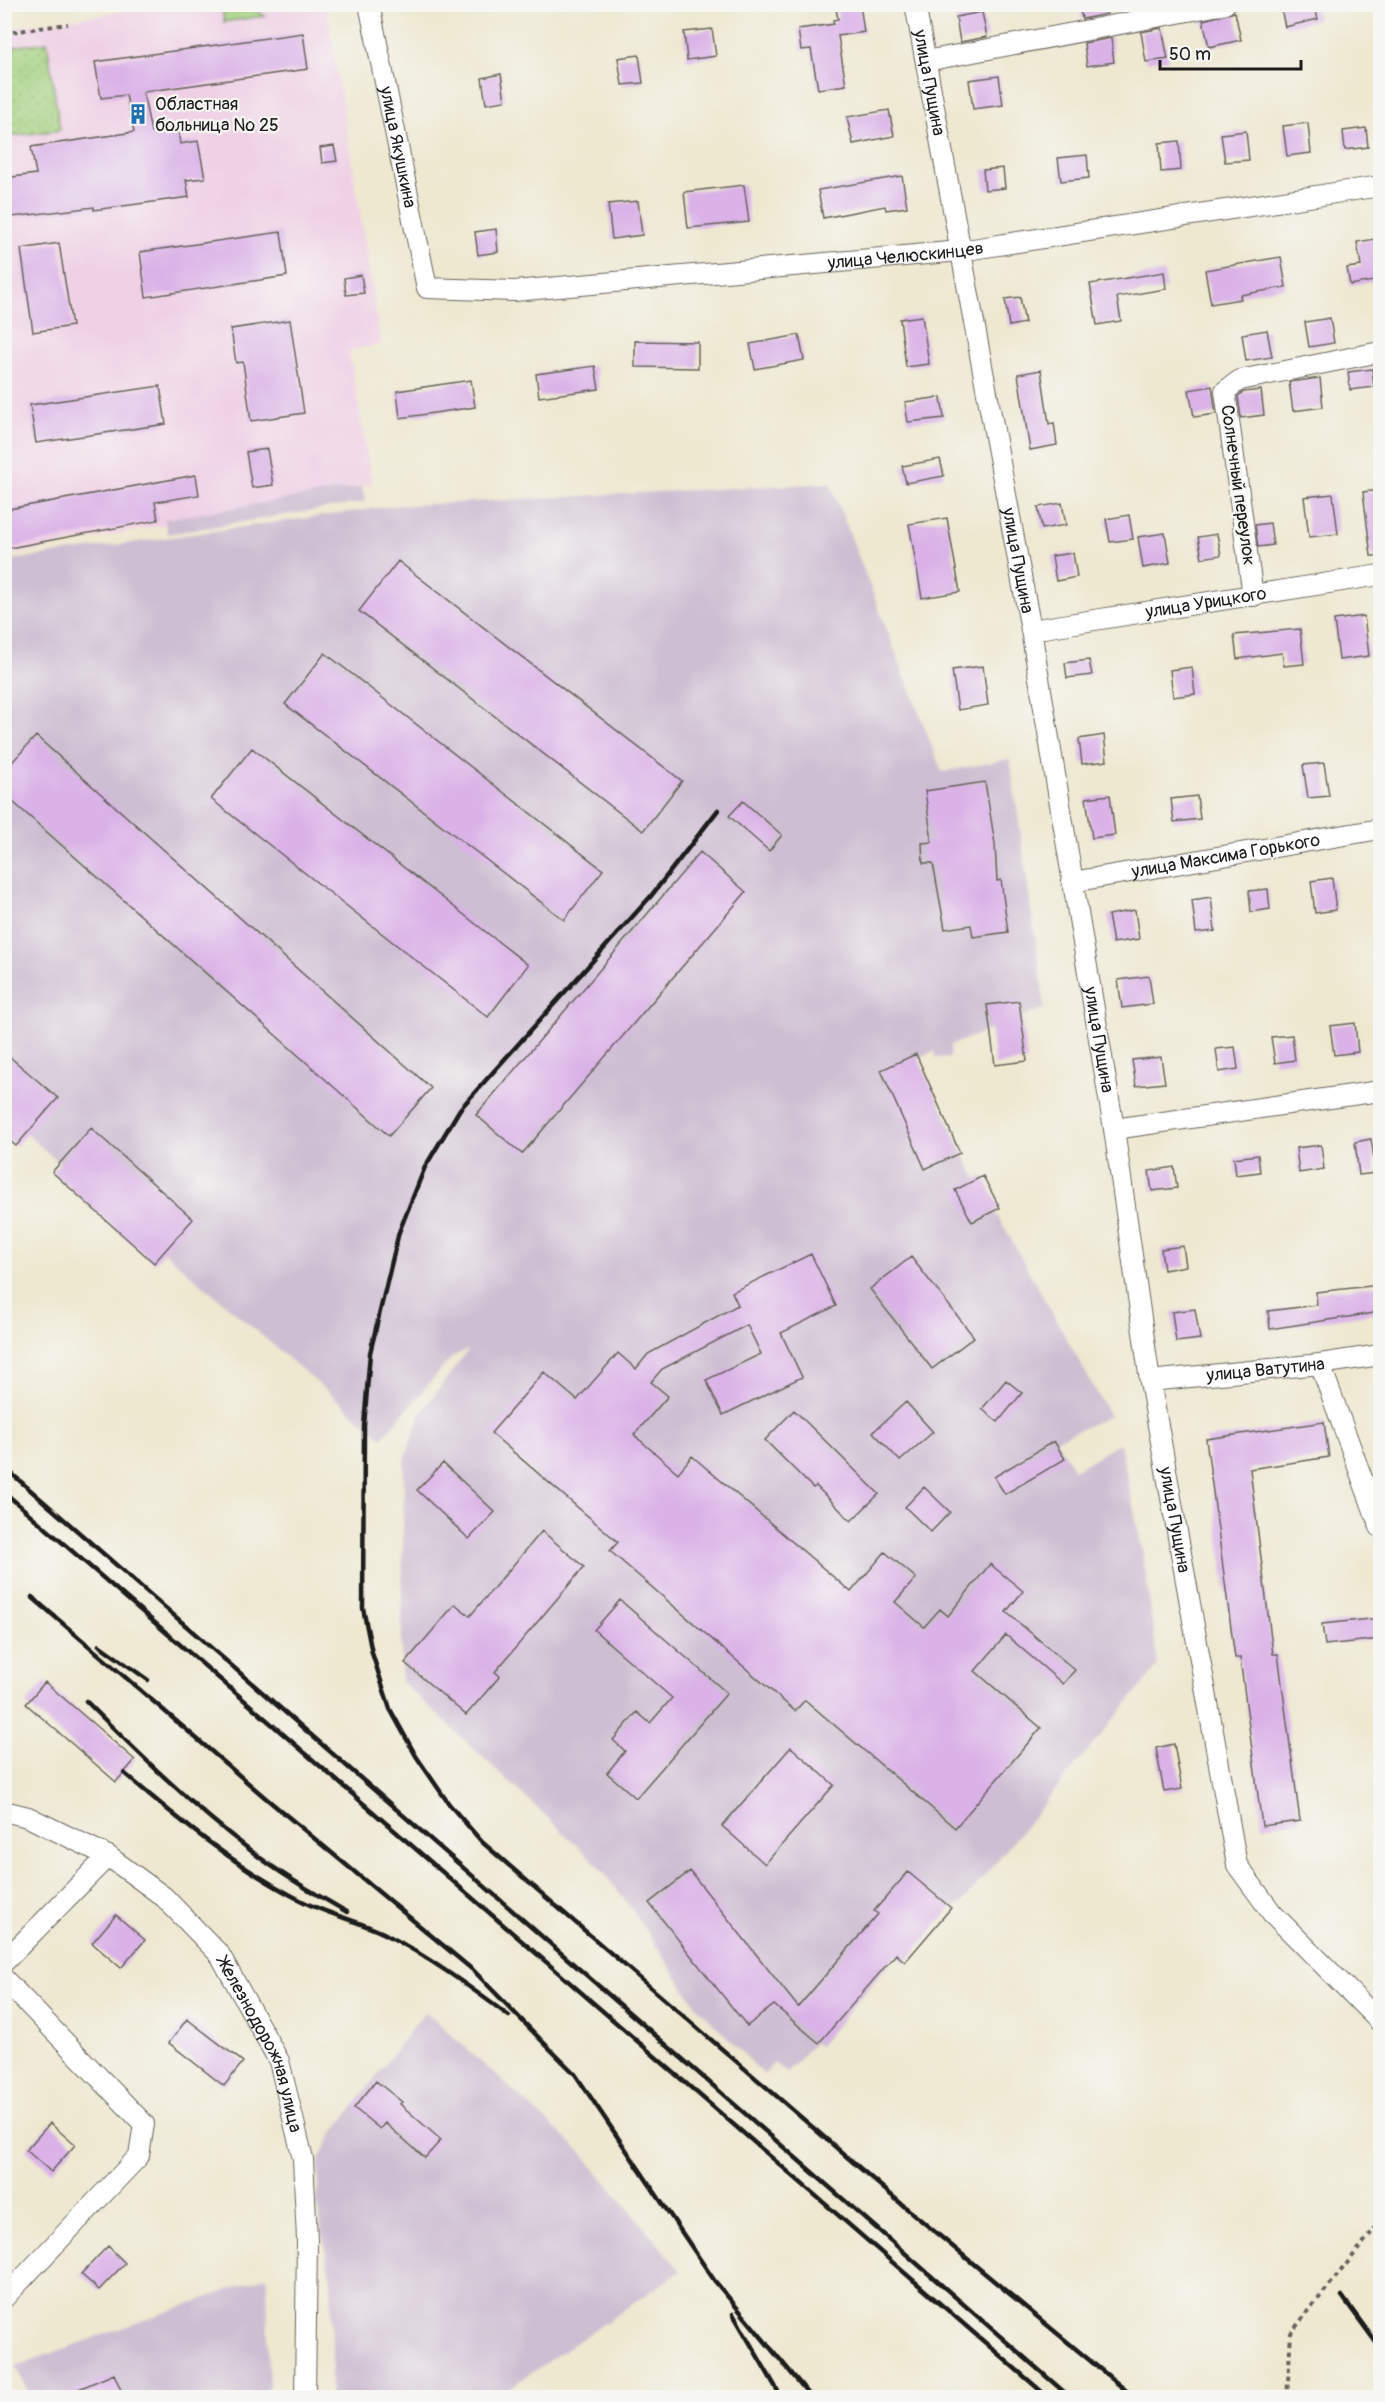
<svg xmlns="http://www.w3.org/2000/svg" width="1385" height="2402" font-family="Pangolin,sans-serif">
<defs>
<pattern id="grass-tufts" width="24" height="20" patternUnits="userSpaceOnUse" patternTransform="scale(1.5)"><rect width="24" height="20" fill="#a3d07e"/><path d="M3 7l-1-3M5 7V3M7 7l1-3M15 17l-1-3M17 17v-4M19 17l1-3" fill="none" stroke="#8cb26c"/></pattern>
<pattern id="park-dots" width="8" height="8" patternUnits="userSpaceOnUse" patternTransform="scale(1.5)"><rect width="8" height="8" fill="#a3d07e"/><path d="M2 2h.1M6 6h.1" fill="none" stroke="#8cb26c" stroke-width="1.8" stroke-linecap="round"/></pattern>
</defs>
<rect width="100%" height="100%" fill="#f6f6f2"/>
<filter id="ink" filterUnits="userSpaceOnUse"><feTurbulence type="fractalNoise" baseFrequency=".0167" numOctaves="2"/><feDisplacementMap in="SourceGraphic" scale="12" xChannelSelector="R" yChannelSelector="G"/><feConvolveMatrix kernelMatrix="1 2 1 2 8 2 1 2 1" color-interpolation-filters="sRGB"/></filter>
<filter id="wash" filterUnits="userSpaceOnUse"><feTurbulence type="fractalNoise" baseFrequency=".008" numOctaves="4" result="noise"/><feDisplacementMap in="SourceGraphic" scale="24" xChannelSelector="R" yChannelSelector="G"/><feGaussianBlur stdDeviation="1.35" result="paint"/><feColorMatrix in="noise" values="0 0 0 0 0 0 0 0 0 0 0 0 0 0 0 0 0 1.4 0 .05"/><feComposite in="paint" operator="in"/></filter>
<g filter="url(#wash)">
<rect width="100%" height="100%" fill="#eee8d0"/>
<!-- built -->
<path fill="#efd0e5" d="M164,5H326L381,344L349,351L372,484L5,556V29Z"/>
<!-- industrial -->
<path fill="#cdbed2" d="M830,483L942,772L1010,759L1045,1008L951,1045L950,1058L935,1057V1051L918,1058L967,1161L1110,1416L1056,1440L1074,1470L1120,1443L1143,1554L1158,1666L962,1903L951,1908L905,1962L896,1955L819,2046L814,2043L786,2073L774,2063L764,2075L696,2005L628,1904L597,1864L401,1681L404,1463L420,1414L469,1349L453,1356L382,1438L5,1116L4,561L392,506Z
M362,487L365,502L167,534L165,519Z
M425,2011L581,2152L681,2271L496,2397H330L332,2357L331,2283L317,2204L319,2159L332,2135Z
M267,2276L269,2397H30L16,2366Z"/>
<!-- grass -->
<path fill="url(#grass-tufts)" stroke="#60764d" stroke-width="1.5" d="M248,5L265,16L224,22L222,6Z"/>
<!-- park -->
<path fill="url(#park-dots)" stroke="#60764d" stroke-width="1.5" d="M47,42L60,130L5,137V48Z"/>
<g id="blocks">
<!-- building -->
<path fill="#dab2e7" d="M835,4H860L864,32L838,36L846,85L818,89L811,49L801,50L798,29L834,24L833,20L838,19Z
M1079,4H1106L1107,14L1082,19Z
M1280,4H1314L1318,19L1285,27Z
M982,12L987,37L960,42L956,17Z
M1235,12L1241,40L1209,47L1203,20Z
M1162,28L1168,59L1146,62L1141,32Z
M712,29L716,56L687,60L684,32Z
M303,33L308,69L143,92L151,132L178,129L180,144L198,141L205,178L186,180L189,197L94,210V207L4,218V178L36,174L31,147L134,132L126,95L101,98L95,62Z
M1111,38L1114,62L1087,66L1084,43Z
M639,55L643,83L622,85L618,58Z
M501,74L505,101L486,104L482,78Z
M999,76L1003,105L973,109L969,80Z
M889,110L894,136L853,144L847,117Z
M1308,123L1311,153L1287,156L1283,126Z
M1366,128L1368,147L1345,150L1343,131Z
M1246,131L1249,160L1225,162L1221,134Z
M1179,141L1181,170L1161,172L1159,143Z
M334,146L337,161L322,163L320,148Z
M1087,155L1089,178L1061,181L1058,158Z
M1003,168L1005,188L985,190L983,170Z
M902,176L907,207L886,210L885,206L823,218L818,190Z
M744,185L749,222L688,228L684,192Z
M638,201L642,235L612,239L608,204Z
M496,229L498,252L478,255L475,232Z
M281,232L287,276L146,297L140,252Z
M1375,239L1380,280L1350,285L1347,268L1361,266L1357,242Z
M59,243L72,326L33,332L21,249Z
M1281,257L1286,287L1240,295L1241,299L1211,304L1205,270Z
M1164,272L1166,289L1117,297L1121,321L1097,325L1090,284Z
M361,275L364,293L346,295L344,278Z
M1020,297L1025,323L1009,326L1005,299Z
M922,316L929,364L906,367L900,319Z
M1330,318L1334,343L1309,347L1305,322Z
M290,320L304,413L251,421L243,362L236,363L231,329Z
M1267,330L1272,357L1246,361L1242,334Z
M799,335L804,360L755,369L750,344Z
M635,341L698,342V368L635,367Z
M595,366L599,389L539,397L536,374Z
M1372,369L1374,387L1350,390L1348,372Z
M1041,370L1049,424L1054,423L1057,445L1030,450L1018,374Z
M1320,378L1323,407L1293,411L1289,382Z
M471,380L475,407L400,418L397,391Z
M160,386L166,424L36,443L30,405Z
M1212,386L1216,414L1194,417L1189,390Z
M1261,390L1264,415L1241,418L1238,396L1244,392Z
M941,397L944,418L908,422L905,402Z
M267,449L273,485L252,488L246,452Z
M940,459L944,476L906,483L902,466Z
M196,475L199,495L155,502L158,520L4,549V510Z
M1380,490V556H1371L1363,492Z
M1333,494L1338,534L1309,537L1304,497Z
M1062,503L1066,525L1042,529L1038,507Z
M1129,515L1133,539L1110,542L1106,519Z
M947,518L960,592L922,598L909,524Z
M1270,523L1273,545L1258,547L1255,525Z
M1165,533L1170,563L1143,568L1138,537Z
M1217,534L1221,555L1202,558L1198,537Z
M1073,553L1077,577L1056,581L1052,556Z
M398,561L682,781L643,831L359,611Z
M1364,616L1369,656L1339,660L1334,620Z
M1300,629L1304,664L1284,666L1282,653L1237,659L1234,635Z
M325,653L603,870L564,920L285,704Z
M1089,660L1092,675L1067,678L1065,663Z
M983,666L988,705L958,710L952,670Z
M1192,667L1195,694L1173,697L1170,670Z
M1104,735L1107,761L1082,764L1079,739Z
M36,736L431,1088L389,1136L4,794V771Z
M252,748L528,965L488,1017L211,799Z
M1324,763L1329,796L1308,798L1303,765Z
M985,782L995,844L997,881L1001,880L1008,932L973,937L971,925L945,929L933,863H923L922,843L932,842L925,791Z
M1110,795L1115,835L1092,838L1086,798Z
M1197,796L1200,819L1174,822L1171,799Z
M743,801L782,835L769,851L729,816Z
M700,852L746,892L522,1154L476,1115Z
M1332,878L1336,910L1315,913L1311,881Z
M1268,889L1270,909L1251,912L1249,891Z
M1211,897L1215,931L1196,933L1192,900Z
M1135,910L1139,939L1113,943L1108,915Z
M1149,976L1153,1004L1122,1008L1118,980Z
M1019,1001L1027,1061L995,1065L987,1005Z
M1355,1023L1358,1052L1334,1055L1330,1026Z
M1292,1035L1295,1060L1275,1063L1271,1037Z
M1235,1047L1238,1069L1219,1072L1216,1049Z
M4,1052L58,1098L16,1146L4,1136Z
M916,1054L960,1153L925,1169L881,1070Z
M1161,1057L1165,1083L1136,1086L1132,1060Z
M91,1128L193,1219L154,1263L52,1172Z
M1371,1139L1376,1173L1359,1175L1355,1142Z
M1321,1145L1324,1169L1299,1173L1296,1148Z
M1258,1155L1260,1172L1236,1175L1234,1158Z
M1174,1167L1177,1188L1152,1191L1149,1171Z
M983,1176L1000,1208L972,1222L955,1190Z
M1183,1246L1186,1266L1164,1270L1161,1249Z
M811,1254L836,1306L781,1333L802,1377L723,1415L706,1380L761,1354L747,1325L662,1369L651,1382L668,1396L634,1435L678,1473L692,1456L851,1592L885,1552L916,1578L895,1602L924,1627L940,1609L948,1616L990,1564L1023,1591L1006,1612L1075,1670L1063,1684L1006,1635L975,1671L1041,1728L955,1828L805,1700L795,1711L610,1551L618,1542L491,1433L544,1372L577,1400L618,1353L636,1369L648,1354L738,1305L732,1292Z
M911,1257L974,1337L932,1369L870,1289Z
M1380,1285V1312L1270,1329L1268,1311L1317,1305L1316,1292Z
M1195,1309L1200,1339L1176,1342L1172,1312Z
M1006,1380L1022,1393L998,1422L982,1409Z
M906,1402L933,1432L900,1461L873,1432Z
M794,1410L879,1494L851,1521L816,1486L813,1488L765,1440Z
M1324,1422L1329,1457L1250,1469L1273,1654H1278L1300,1821L1262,1826L1240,1658H1235L1206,1439Z
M1054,1441L1065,1459L1005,1494L994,1477Z
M443,1463L495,1512L469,1539L417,1490Z
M924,1487L950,1512L931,1532L905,1507Z
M542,1531L584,1567L495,1672L500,1676L466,1715L405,1663L455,1604L470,1616Z
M620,1600L727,1693L636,1798L607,1773L625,1751L613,1740L637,1712L650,1723L672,1698L594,1630Z
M1380,1618V1639L1325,1645L1322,1624Z
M45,1682L135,1760L116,1782L26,1704Z
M1174,1744L1182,1789L1164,1792L1156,1748Z
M791,1747L834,1785L765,1864L722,1826Z
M690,1871L798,2007L878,1914L874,1911L908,1872L951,1908L905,1962L896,1954L819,2043L774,2005L747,2026L649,1903Z
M116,1915L145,1940L121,1968L92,1943Z
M187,2019L243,2062L224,2086L169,2043Z
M376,2081L402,2102L400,2104L441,2140L425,2158L385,2123L380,2129L354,2108Z
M50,2123L75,2145L51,2172L26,2150Z
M108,2246L125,2263L99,2290L81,2274Z
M114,2374L124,2397H60Z"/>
</g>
</g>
<g filter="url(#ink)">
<use href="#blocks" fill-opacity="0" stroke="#66635b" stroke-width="1.5"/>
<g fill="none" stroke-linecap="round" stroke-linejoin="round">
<!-- minor casing -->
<g stroke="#66635b" stroke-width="22">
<g id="minor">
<path id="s1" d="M369,4L427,288L514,291L960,251L1380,186"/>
<path id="s2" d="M915,4L1031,630L1114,1129L1150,1381L1237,1865L1272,1913L1380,2022"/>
<path d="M926,61L1225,4"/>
<path d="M1253,596L1225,391L1240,380L1380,352"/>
<path id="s3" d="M1031,630L1380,575"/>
<path id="s4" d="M1072,882L1380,829"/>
<path d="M1114,1129L1380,1091"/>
<path d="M1320,1364L1380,1527"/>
<path id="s5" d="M1150,1381L1320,1364L1380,1355"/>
<path id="s6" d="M4,1811L28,1817L108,1856L164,1897L220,1955L279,2061L303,2159L307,2239L305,2398"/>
<path d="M4,1962L108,1856"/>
<path d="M4,1979L144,2124L139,2156L4,2298"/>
</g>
</g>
<!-- path -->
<path stroke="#66635b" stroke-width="4" stroke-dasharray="4.5 4.5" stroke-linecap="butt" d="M193,8L217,4
M4,33L68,24
M1287,2398L1291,2333L1380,2222"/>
<!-- minor -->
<use href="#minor" stroke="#fff" stroke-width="20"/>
<!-- rail -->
<path stroke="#1c1c1c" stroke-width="4.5" d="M718,810L651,896L460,1109L425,1167L399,1232L370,1353L364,1426L363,1608L372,1653L390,1709L416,1756L449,1804L482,1842L905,2207L1135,2398
M4,1467L1071,2398
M4,1492L1049,2398
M32,1597L268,1800L474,1971L543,2042L575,2074L714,2280L812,2398
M99,1645L148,1680
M86,1701C138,1753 191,1805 250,1850C280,1874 314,1893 347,1912
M124,1773C179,1820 237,1868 302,1901C329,1915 360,1921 387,1935C430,1958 470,1987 509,2016
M1342,2296L1380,2348
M733,2314L782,2398"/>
</g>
</g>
<!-- icons -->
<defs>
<g id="building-bare" transform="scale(1.62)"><path d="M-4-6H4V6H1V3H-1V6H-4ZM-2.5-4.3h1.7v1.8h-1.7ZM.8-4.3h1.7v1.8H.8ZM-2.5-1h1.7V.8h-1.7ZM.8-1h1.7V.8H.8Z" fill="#1f6fb2" stroke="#f6f6f2" stroke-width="2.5" paint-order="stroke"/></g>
</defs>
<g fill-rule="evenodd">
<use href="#building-bare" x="138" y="114"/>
</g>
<g text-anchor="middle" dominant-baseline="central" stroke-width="4.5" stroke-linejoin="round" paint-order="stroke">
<!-- street labels -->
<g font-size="18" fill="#1c1c1c" stroke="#f6f6f2">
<text stroke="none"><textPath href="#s2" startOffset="80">улица Пущина</textPath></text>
<text stroke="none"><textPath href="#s1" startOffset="146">улица Якушкина</textPath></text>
<text stroke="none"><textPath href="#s1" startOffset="770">улица Челюскинцев</textPath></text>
<text transform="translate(1238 485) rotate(82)">Солнечный переулок</text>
<text stroke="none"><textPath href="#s2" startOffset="566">улица Пущина</textPath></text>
<text stroke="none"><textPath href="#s3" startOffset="177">улица Урицкого</textPath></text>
<text stroke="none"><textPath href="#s4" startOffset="156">улица Максима Горького</textPath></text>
<text stroke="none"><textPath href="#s2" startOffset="1052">улица Пущина</textPath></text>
<text stroke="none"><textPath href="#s5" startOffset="116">улица Ватутина</textPath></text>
<text stroke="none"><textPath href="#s2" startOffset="1538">улица Пущина</textPath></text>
<text stroke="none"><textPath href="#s6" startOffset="363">Железнодорожная улица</textPath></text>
</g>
<!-- poi labels -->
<g font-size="18" fill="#1c1c1c" stroke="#f6f6f2" text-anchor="start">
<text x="155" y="104">Областная<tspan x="155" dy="21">больница № 25</tspan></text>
</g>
</g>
<!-- margin -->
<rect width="1385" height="2402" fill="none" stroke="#f6f6f2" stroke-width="24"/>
<!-- scale -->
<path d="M1160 60v9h141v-9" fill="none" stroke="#1c1c1c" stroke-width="3"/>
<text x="1169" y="60" font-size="18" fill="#1c1c1c" stroke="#f6f6f2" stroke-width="4.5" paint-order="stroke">50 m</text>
</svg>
